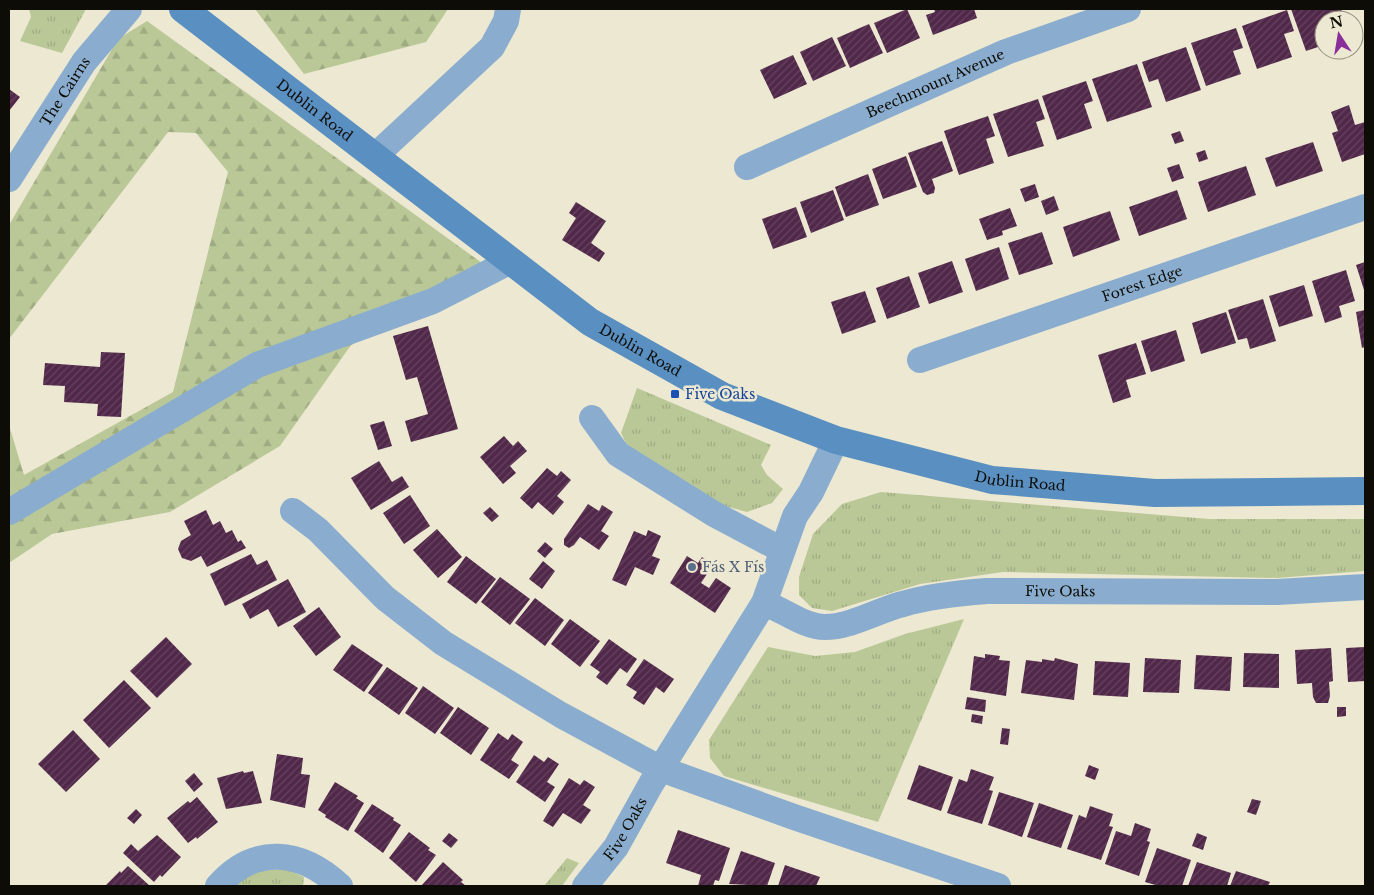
<svg xmlns="http://www.w3.org/2000/svg" width="1374" height="895" font-family="'Libre Baskerville',serif">
<defs>
<pattern id="grass-tufts" width="24" height="20" patternUnits="userSpaceOnUse" patternTransform="scale(1.25)"><rect width="24" height="20" fill="#bac897"/><path d="M3 7l-1-3M5 7V3M7 7l1-3M15 17l-1-3M17 17v-4M19 17l1-3" fill="none" stroke="#9fab81"/></pattern>
<pattern id="forest-firs" width="22" height="20" patternUnits="userSpaceOnUse" patternTransform="scale(1.25)"><rect width="22" height="20" fill="#bac897"/><path d="M5 1l3.5 6h-7zM16 11l3.5 6h-7z" fill="#9fab81"/></pattern>
<pattern id="building-hatch" width="6" height="6" patternUnits="userSpaceOnUse" patternTransform="scale(1.25)"><rect width="6" height="6" fill="#51284a"/><path d="M-1 1l2-2M0 6l6-6M5 7l2-2" fill="none" stroke="#65445f"/></pattern>
</defs>
<rect width="100%" height="100%" fill="#ece8d1"/>
<!-- grass -->
<path fill="url(#grass-tufts)" d="M29,9H86L62,53L20,41L31,17Z
M637,388L771,445L761,465L767,475L783,489L772,503L747,512L718,504L629,449L621,433Z
M881,492L1209,519H1365V571L1277,578L1003,572L920,584L832,611L812,608L799,595V577L813,534L842,504Z
M964,619L878,822L724,776L710,758L709,740L768,647L815,656L855,652L905,634Z
M567,858L579,863L562,886H544Z
M253,869L289,870L304,877L303,886H231Z"/>
<!-- forest -->
<path fill="url(#forest-firs)" d="M255,9H448L426,42L304,74Z
M147,21L493,271L351,345L280,446L170,512L52,534L9,563V425L24,475L173,392L228,172L196,133L168,132L9,339V225L118,39Z"/>
<!-- building -->
<path fill="url(#building-hatch)" d="M907,9L920,38L887,53L874,23Z
M934,9H974L977,18L933,35L926,15L935,12Z
M1291,9H1341L1342,13L1333,16L1334,20H1324V45L1306,51Z
M1287,10L1294,31L1284,34L1292,57L1257,69L1242,26Z
M869,24L883,53L850,68L837,38Z
M1236,28L1243,48L1233,51L1241,74L1206,86L1191,43Z
M832,37L846,66L813,81L800,52Z
M1186,47L1201,90L1166,102L1158,79L1149,82L1142,62Z
M793,55L807,84L774,99L760,70Z
M1137,64L1152,107L1107,122L1092,79Z
M1086,81L1093,101L1084,104L1092,128L1057,140L1042,96Z
M9,89L20,97L9,111Z
M1038,99L1045,119L1036,122L1044,146L1008,157L993,114Z
M1349,105L1355,125L1365,122V154L1342,162L1332,133L1338,131L1331,112Z
M988,116L995,136L986,139L994,163L959,175L944,131Z
M1180,131L1184,141L1175,144L1171,134Z
M942,141L953,171L932,179L935,188L934,193L927,195L923,192L908,153Z
M1313,142L1323,171L1276,187L1265,158Z
M1205,150L1208,159L1199,162L1196,153Z
M906,156L917,187L883,199L872,169Z
M1179,164L1184,178L1172,182L1167,168Z
M1246,166L1256,195L1208,212L1198,182Z
M868,174L879,205L846,217L835,187Z
M1035,184L1039,197L1025,202L1020,189Z
M833,190L844,220L811,233L800,202Z
M1177,190L1187,219L1139,236L1129,207Z
M1054,196L1059,210L1046,215L1041,201Z
M576,202L606,221L591,243L605,253L599,262L562,240L576,218L569,213Z
M796,207L807,237L773,249L762,219Z
M1010,208L1017,226L1002,231L1003,235L987,240L979,219Z
M1110,211L1120,240L1073,257L1063,227Z
M1042,232L1053,264L1019,275L1008,243Z
M999,247L1009,279L976,291L965,259Z
M952,261L963,292L929,304L918,273Z
M1365,262V293L1356,265Z
M1346,270L1355,301L1339,306L1342,317L1325,323L1312,281Z
M909,276L920,307L887,319L876,288Z
M1304,285L1313,316L1279,327L1269,296Z
M865,291L876,322L842,334L831,302Z
M1263,299L1276,341L1250,349L1247,338L1238,340L1228,310Z
M1365,310V347L1362,348L1356,312Z
M1226,312L1236,343L1201,354L1192,323Z
M428,326L458,429L411,442L405,421L428,414L417,377L406,380L393,336Z
M1176,330L1185,361L1151,372L1141,341Z
M1136,343L1146,374L1126,380L1131,397L1113,403L1098,355Z
M101,352L125,353L121,417L97,416L98,404L64,402L65,386L43,385L45,363L100,367Z
M384,421L392,446L378,450L370,425Z
M504,436L513,446L518,441L527,451L510,466L516,473L503,484L480,457Z
M379,461L392,482L402,476L409,487L371,510L351,478Z
M547,468L557,476L561,471L571,480L557,496L564,502L553,515L538,502L532,509L520,498Z
M410,495L430,526L404,544L383,513Z
M588,504L599,511L602,505L613,512L601,531L609,536L599,550L580,537L574,545L569,548L564,545V539Z
M490,507L499,516L492,522L483,513Z
M206,510L213,525L220,521L226,533L232,530L238,542L241,540L246,548L207,567L201,556L191,561L182,558L178,549L181,541L191,535L184,521Z
M437,529L462,557L438,578L413,550Z
M648,530L661,536L652,556L660,559L653,575L635,567L626,586L612,580L634,531L646,536Z
M545,542L553,549L545,558L537,551Z
M251,554L257,565L267,560L277,580L225,606L210,574Z
M466,556L496,579L476,604L447,582Z
M687,556L698,563L702,557L713,565L701,583L709,588L716,578L731,588L715,613L670,583Z
M543,561L555,571L542,589L529,579Z
M500,577L530,599L510,625L481,602Z
M288,579L306,612L278,627L268,609L250,619L242,604Z
M535,598L564,620L545,646L515,623Z
M319,607L341,637L316,656L293,626Z
M570,619L600,641L580,667L551,644Z
M166,637L192,664L157,698L130,671Z
M609,639L637,659L627,673L620,668L607,685L596,677L600,672L590,665Z
M352,644L383,665L364,692L333,670Z
M1365,647V681L1348,682L1346,648Z
M1331,648L1333,681L1329,682L1330,696L1328,703H1316L1313,697L1312,683L1297,684L1295,650Z
M1244,653L1279,654V688L1243,687Z
M985,654L1000,656L999,660L1010,661L1006,696L970,690L974,656L985,658Z
M1196,655L1232,657L1230,691L1194,689Z
M1055,658L1078,664L1074,700L1021,693L1026,660L1042,662V659L1054,661Z
M1145,658L1181,660L1179,693L1143,692Z
M644,659L674,679L664,693L656,687L644,705L633,698L637,692L626,685Z
M1095,661L1130,663L1128,697L1093,695Z
M387,667L418,688L399,715L368,693Z
M124,680L151,708L109,748L83,720Z
M423,686L454,708L435,734L405,713Z
M967,697L986,700L985,712L965,709Z
M458,707L489,728L471,755L440,733Z
M1337,707H1346V716L1337,717Z
M972,714L983,716L982,724L971,722Z
M1002,728L1010,729L1008,745L1000,744Z
M73,730L100,759L66,792L38,764Z
M498,733L508,740L512,734L523,742L511,760L519,765L509,779L480,760Z
M277,754L303,758L301,774L310,775L305,808L270,800Z
M534,755L544,762L548,757L559,764L547,782L555,787L545,802L516,782Z
M919,765L953,777L941,811L907,799Z
M1089,765L1099,769L1095,780L1085,776Z
M971,769L994,777L989,790L993,791L982,824L947,813L959,779L967,782Z
M243,771L244,773L253,771L262,803L226,809L217,778Z
M194,773L203,784L194,792L185,781Z
M569,778L580,785L584,780L595,787L583,805L591,810L581,824L563,813L553,827L543,821Z
M335,782L358,796L356,798L364,803L348,831L325,817L326,815L318,810Z
M999,792L1034,803L1022,837L988,825Z
M197,797L218,822L197,839L196,837L188,843L167,818L188,801L190,803Z
M1252,799L1261,801L1256,815L1247,812Z
M1039,803L1073,815L1061,848L1027,837Z
M372,804L394,818L393,820L401,825L383,853L354,831Z
M1090,806L1113,814L1109,826L1113,827L1101,860L1067,849L1079,815L1086,818Z
M136,809L142,815L134,824L127,818Z
M1135,823L1151,829L1147,841L1150,842L1139,876L1105,864L1116,831L1131,836Z
M678,830L730,848L719,881L715,880L713,886H698L701,875L666,863Z
M409,832L430,848L428,850L436,855L416,882L389,858Z
M449,833L458,840L451,848L442,841Z
M1197,833L1207,837L1203,850L1192,846Z
M157,835L181,857L162,877L160,875L154,882L123,853L131,844L138,851Z
M1157,848L1191,860L1182,886H1159L1145,882Z
M741,851L775,863L767,886L729,884Z
M443,862L463,880L461,882L466,886H421Z
M1197,862L1231,873L1227,886H1188Z
M785,865L820,877L816,886H778Z
M128,866L150,886H105L120,871L121,873Z
M1236,871L1270,882L1268,886H1230Z"/>
<g fill="none" stroke-linecap="round" stroke-linejoin="round">
<!-- street -->
<g stroke="#8aadcf" stroke-width="26">
<path d="M375,156L492,47L506,21L508,9"/>
<path id="s1" d="M747,167L1006,52L1128,9"/>
<path id="s2" d="M9,179L84,62L129,9"/>
<path id="s3" d="M920,360L1365,207"/>
<path d="M592,418L618,454L714,514L782,550"/>
<path d="M293,511L318,530L385,598L443,643L561,715L661,769L794,817L998,886"/>
<path d="M9,512L257,365L433,301L511,261"/>
<path id="s4" d="M764,603C784,610 804,627 825,627C851,627 878,610 903,604C930,596 959,593 987,591L1277,592L1365,587"/>
<path d="M218,886C255,844 301,850 340,886"/>
<path id="s5" d="M585,886L616,847L651,784L764,603L795,516L811,492L836,440"/>
</g>
<!-- secondary -->
<path stroke="#5a8fc1" stroke-width="28" id="s6" d="M183,9L590,322L722,396L836,440L992,480L1155,493L1365,491"/>
</g>
<!-- markers -->
<rect fill="#1a4fb4" stroke="#ece8d1" stroke-width="2" x="670" y="389" width="10" height="10" rx="2.5"/>
<circle fill="#5c6f8a" stroke="#ece8d1" stroke-width="2" cx="692" cy="567" r="5"/>
<g text-anchor="middle" dominant-baseline="central" stroke-width="5" stroke-linejoin="round" paint-order="stroke">
<!-- street labels -->
<g font-size="14" fill="#0e0c06" stroke="#ece8d1">
<text stroke="none"><textPath href="#s1" startOffset="206">Beechmount Avenue</textPath></text>
<text stroke="none"><textPath href="#s2" startOffset="104">The Cairns</textPath></text>
<text stroke="none"><textPath href="#s6" startOffset="166">Dublin Road</textPath></text>
<text stroke="none"><textPath href="#s3" startOffset="235">Forest Edge</textPath></text>
<text stroke="none"><textPath href="#s6" startOffset="571">Dublin Road</textPath></text>
<text stroke="none"><textPath href="#s6" startOffset="976">Dublin Road</textPath></text>
<text stroke="none"><textPath href="#s4" startOffset="306">Five Oaks</textPath></text>
<text stroke="none"><textPath href="#s5" startOffset="70">Five Oaks</textPath></text>
</g>
<!-- transit labels -->
<g font-size="14" fill="#164399" stroke="#ece8d1" text-anchor="start">
<text x="685" y="394">Five Oaks</text>
</g>
<!-- service labels -->
<g font-size="14" fill="#4e5e75" stroke="#ece8d1" text-anchor="start">
<text x="702" y="567">Fás X Fís</text>
</g>
</g>
<!-- border -->
<rect width="1374" height="895" fill="none" stroke="#0e0c06" stroke-width="20"/>
<!-- north arrow -->
<g transform="translate(1339 35) rotate(348)"><circle r="24" fill="#ece8d1" stroke="#939080"/>
<path d="M0-4L9 19L0 12L-9 19Z" fill="#8a2f9a"/>
<text y="-8" font-size="14" font-weight="bold" text-anchor="middle" fill="#0e0c06">N</text>
</g>
</svg>
